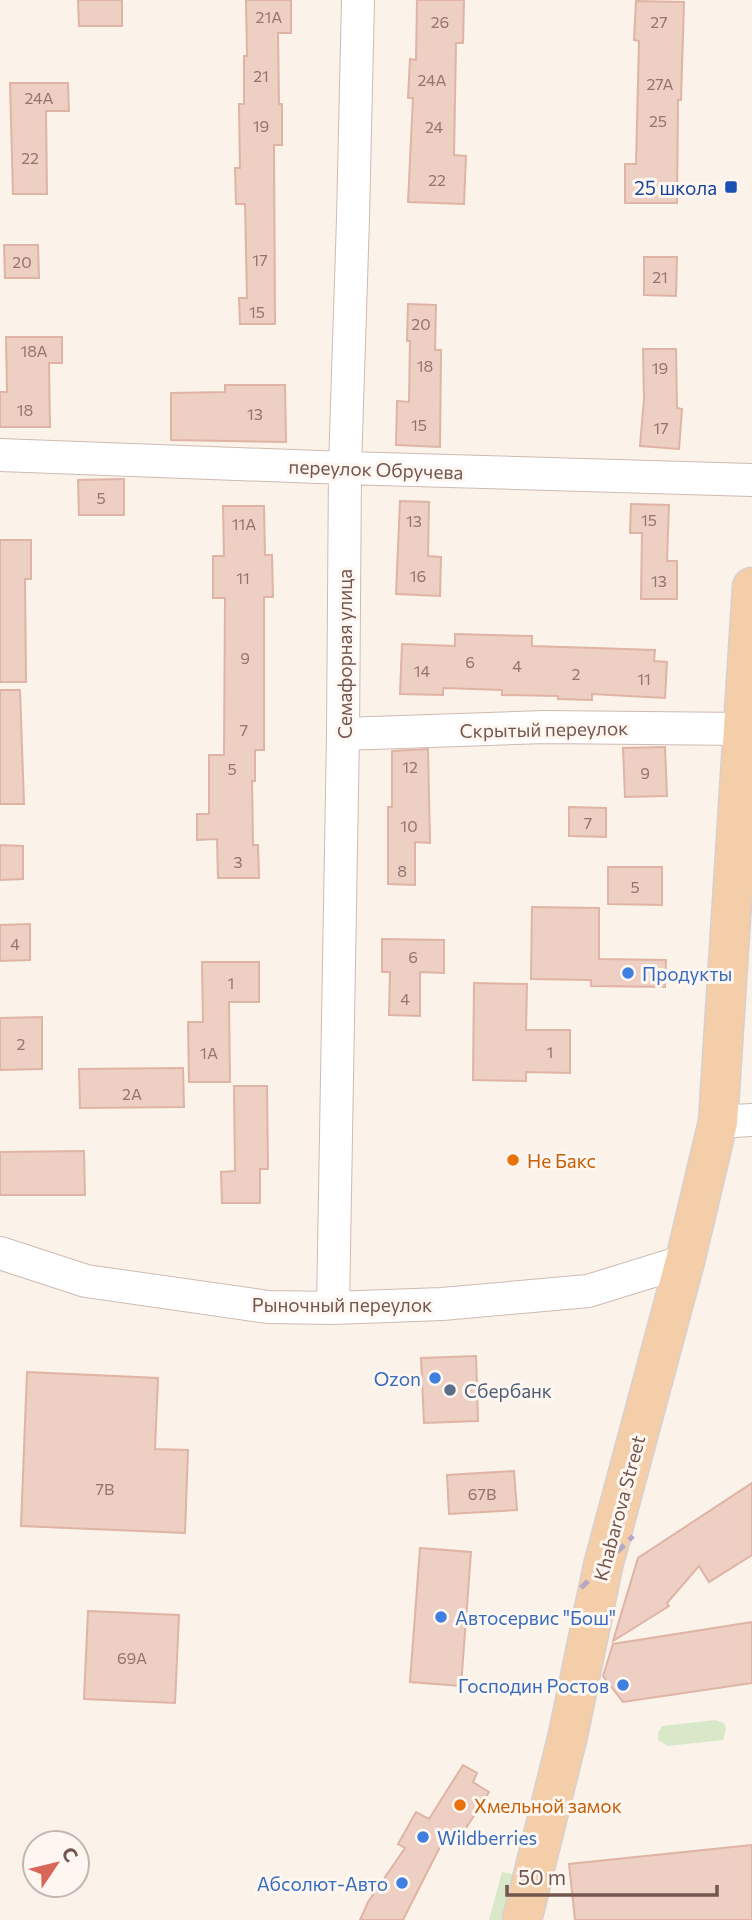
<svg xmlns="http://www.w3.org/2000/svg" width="752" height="1920" font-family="Commissioner,sans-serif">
<rect width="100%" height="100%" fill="#fbf2e9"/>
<!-- green -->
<path fill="#d9e8c9" d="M715,1720L724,1723L726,1729L723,1740L668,1746L658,1740V1733L662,1726Z
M502,1872L516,1875L505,1920H489Z"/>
<!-- building -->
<path fill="#eecfc3" stroke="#dfb4a5" stroke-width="2" d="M78,0H122V26H79Z
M246,0H291V33H278L279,104H282V145H274L275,324H240L239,298H247L245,204H236L235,168H240L239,104H244V56H247Z
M417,0H464L463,43H456L454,155L466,156L464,204L408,202L413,98H408L410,59L416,60Z
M636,1L684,2L681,100H678L677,203H625V164H636L639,41L634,40Z
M10,83H68L69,111H46L47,194H13Z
M4,245H38L39,278H5Z
M644,257H677L676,296L644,295Z
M408,304L436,305L435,350H441L440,447L396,445L397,401L409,402L410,341H407Z
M6,337H62V363H49L50,427H0V392H7Z
M643,349H676L677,408L682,409L679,449L640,446L644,399Z
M225,385H285L286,442L171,440V393L225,392Z
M124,479V515H79L78,480Z
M400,501L429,502L428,556L441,557L440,596L396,594Z
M631,504L669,505L667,561H677V599H641L642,533H630Z
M223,506H264L265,555H272L273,597H264V750H255V781H252L253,845H258L259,878H218L217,839L197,840V814H209V755H224L225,598H213V556H224Z
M0,540H31V579H25L26,682H0Z
M455,634L532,636V646L655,650L654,661L667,662L665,698L592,694V700L558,699V696L502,695V690L443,688V695L400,694L402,644L455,646Z
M0,690H20L24,804H0Z
M665,747L667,796L625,797L623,748Z
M428,749L430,843L415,842V885L388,884V807H392V751Z
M569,807L606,808V837L569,836Z
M0,845L23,846V879L0,880Z
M608,867H662V905L608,904Z
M532,907L599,908V959L666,960L665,987L591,986V980L531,979Z
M30,924V960L0,961V925Z
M382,939L444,940V973L420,972V1016L389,1015L390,972H382Z
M202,962H259V1002H229L230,1082H189L188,1022H203Z
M474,983L527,984L526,1030H570V1073L526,1072V1081L473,1080Z
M42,1017V1069L0,1070V1018Z
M183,1068L184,1107L80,1108L79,1069Z
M234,1086H267L268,1169H260V1203H222L221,1172L235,1171Z
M84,1151L85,1195H0V1152Z
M476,1356L478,1421L424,1423L421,1358Z
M27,1372L158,1378L155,1449L188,1450L185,1533L21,1526Z
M514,1471L517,1510L449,1514L447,1475Z
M752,1483V1555L709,1582L699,1566L667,1603L669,1606L613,1641L638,1558Z
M420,1548L471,1552L461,1686L410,1682Z
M88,1611L179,1615L175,1703L84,1699Z
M752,1622V1683L623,1702L603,1676L613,1644Z
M463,1765L477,1773L473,1782L489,1792L461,1836L449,1829L403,1920H360L368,1902L405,1848L398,1844L416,1812L429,1819Z
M752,1845V1920H575L569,1864Z"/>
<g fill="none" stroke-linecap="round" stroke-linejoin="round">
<!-- street casing -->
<g stroke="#cebbb3" stroke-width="34">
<path id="street" d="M0,455L345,468L752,480
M343,734L544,727L744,729
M718,1122L752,1120
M0,1253L86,1281L268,1307L333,1308L442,1304L588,1291L685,1261
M333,1308L343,734L345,468L353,218L358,0"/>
</g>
<!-- primary casing -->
<g stroke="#d8d0ce" stroke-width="41">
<path id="primary" d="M522,1920L568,1735L603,1566L685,1261L718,1122L752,587"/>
</g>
<!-- street -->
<use href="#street" stroke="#fff" stroke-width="32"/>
<!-- primary -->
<use href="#primary" stroke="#f3cea8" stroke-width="38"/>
<!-- rail -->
<path stroke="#b4a8c4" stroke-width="5" stroke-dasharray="10 7" stroke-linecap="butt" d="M581,1588L633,1536"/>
</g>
<!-- markers -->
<rect fill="#1a4fb4" stroke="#fef6f0" stroke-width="2.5" x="724" y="180" width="14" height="14" rx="3.5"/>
<g fill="#3f7fe0" stroke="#fef6f0" stroke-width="2.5">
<circle cx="628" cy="973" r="7"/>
<circle cx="435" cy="1378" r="7"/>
<circle cx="441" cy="1617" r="7"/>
<circle cx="623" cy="1685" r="7"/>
<circle cx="423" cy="1837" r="7"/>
<circle cx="402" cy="1883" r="7"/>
</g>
<g fill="#e8710a" stroke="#fef6f0" stroke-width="2.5">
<circle cx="513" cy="1160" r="7"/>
<circle cx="460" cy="1805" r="7"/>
</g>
<circle fill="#5c6f8a" stroke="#fef6f0" stroke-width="2.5" cx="450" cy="1390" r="7"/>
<g text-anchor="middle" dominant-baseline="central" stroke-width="6" stroke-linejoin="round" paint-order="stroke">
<!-- number labels -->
<g font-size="16" fill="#92756c">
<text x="269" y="16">21А</text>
<text x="440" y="21">26</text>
<text x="659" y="21">27</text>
<text x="261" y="75">21</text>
<text x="432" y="79">24А</text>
<text x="660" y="83">27А</text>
<text x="39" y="97">24А</text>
<text x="658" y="120">25</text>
<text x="261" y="125">19</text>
<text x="434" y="126">24</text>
<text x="30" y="157">22</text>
<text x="437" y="179">22</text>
<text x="260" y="259">17</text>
<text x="22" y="261">20</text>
<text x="660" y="276">21</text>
<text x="257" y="311">15</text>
<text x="421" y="323">20</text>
<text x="34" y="350">18А</text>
<text x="425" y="365">18</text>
<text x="660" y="367">19</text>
<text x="25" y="409">18</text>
<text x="255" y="413">13</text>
<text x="419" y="424">15</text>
<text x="661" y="427">17</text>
<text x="101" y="497">5</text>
<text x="649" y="519">15</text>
<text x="414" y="520">13</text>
<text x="244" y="523">11А</text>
<text x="418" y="575">16</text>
<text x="243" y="577">11</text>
<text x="659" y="580">13</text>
<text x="245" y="657">9</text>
<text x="470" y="661">6</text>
<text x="517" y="665">4</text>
<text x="422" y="670">14</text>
<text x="576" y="673">2</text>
<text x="644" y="678">11</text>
<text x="244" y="729">7</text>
<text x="410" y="766">12</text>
<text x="232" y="768">5</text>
<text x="645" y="772">9</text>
<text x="588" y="822">7</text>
<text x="409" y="825">10</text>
<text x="238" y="861">3</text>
<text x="402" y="870">8</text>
<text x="635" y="886">5</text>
<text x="15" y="943">4</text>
<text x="413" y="956">6</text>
<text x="231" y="982">1</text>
<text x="405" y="998">4</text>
<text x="21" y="1043">2</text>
<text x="550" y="1051">1</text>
<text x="209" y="1052">1А</text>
<text x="132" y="1093">2А</text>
<text x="105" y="1488">7В</text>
<text x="482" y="1493">67В</text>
<text x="132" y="1657">69А</text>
</g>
<!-- transit labels -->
<g font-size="19" fill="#164399" stroke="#fef6f0" text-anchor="end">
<text x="717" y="187">25 школа</text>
</g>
<!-- street labels -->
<g font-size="19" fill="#73574f" stroke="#fef6f0">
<text transform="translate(376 469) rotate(2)">переулок Обручева</text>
<text transform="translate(344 654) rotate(-90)">Семафорная улица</text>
<text transform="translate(544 729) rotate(-1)">Скрытый переулок</text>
<text x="342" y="1304">Рыночный переулок</text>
<text transform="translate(619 1508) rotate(-75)">Khabarova Street</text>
</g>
<!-- shop labels -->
<g font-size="19" fill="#366cbe" stroke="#fef6f0" text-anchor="start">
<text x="642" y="973">Продукты</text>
<text x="421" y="1378" text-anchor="end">Ozon</text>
<text x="455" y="1617">Автосервис "Бош"</text>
<text x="609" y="1685" text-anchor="end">Господин Ростов</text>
<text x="437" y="1837">Wildberries</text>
<text x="388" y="1883" text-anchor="end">Абсолют-Авто</text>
</g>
<!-- food labels -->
<g font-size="19" fill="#c56008" stroke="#fef6f0" text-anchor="start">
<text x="527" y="1160">Не Бакс</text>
<text x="474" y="1805">Хмельной замок</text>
</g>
<!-- service labels -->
<g font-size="19" fill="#4e5e75" stroke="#fef6f0" text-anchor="start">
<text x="464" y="1390">Сбербанк</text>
</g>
</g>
<!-- north arrow -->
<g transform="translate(56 1864) rotate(55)"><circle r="33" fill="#fef6f0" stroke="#c6b6b0" stroke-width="2"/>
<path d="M0-5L12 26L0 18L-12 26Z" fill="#da665a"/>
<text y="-10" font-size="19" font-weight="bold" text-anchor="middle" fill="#73574f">С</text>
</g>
<!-- scale -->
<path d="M507 1885v10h210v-10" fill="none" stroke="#73574f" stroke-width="3.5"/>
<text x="518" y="1885" font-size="21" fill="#73574f" stroke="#fef6f0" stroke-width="5" paint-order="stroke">50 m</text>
</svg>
